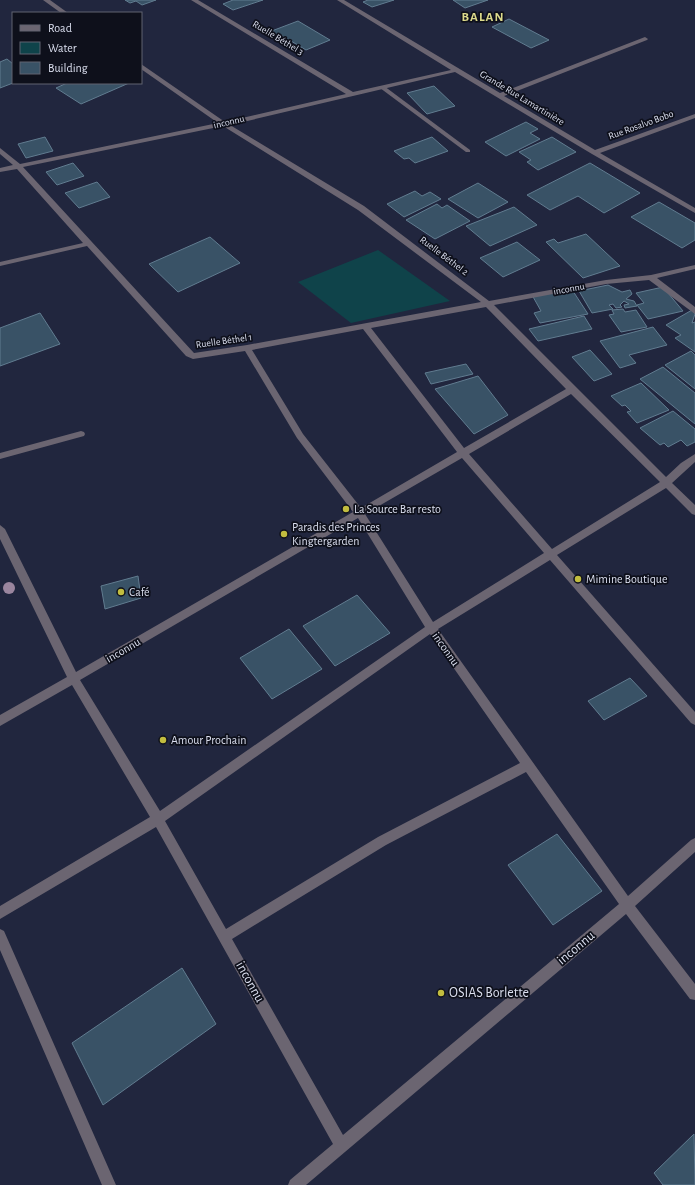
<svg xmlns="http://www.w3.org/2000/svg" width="695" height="1185" font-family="'Alegreya Sans',sans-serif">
<rect width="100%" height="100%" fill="#21263e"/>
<!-- water -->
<path fill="#0f434a" d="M378,250L450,301L351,323L298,282Z"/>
<!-- building -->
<path fill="#395266" stroke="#617c90" d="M125,0H156L142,5L136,1L130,3Z
M233,0H263L233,10L223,4Z
M368,0H394L372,7L363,2Z
M453,0H488L465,8Z
M509,19L549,40L531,48L492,27Z
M298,21L330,40L306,50L281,35L275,37L269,32Z
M7,59L13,64V83L0,88V62Z
M67,83H129L81,104L56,88Z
M434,86L455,106L427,114L407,93Z
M526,122L538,129L530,133L540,139L506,156L485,142Z
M45,137L53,151L26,158L18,144Z
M432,137L448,151L415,163L409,158L404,159L394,151Z
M552,137L576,152L538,170L527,162L531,160L519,152Z
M73,163L84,176L57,185L46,172Z
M590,163L640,193L604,213L578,196L550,210L527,195Z
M97,182L110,197L79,208L65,193Z
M478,183L508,202L478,218L448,199Z
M415,191L422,196L430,192L441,199L404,217L387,204Z
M659,202L695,223V240L682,248L631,217Z
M437,204L442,208L447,205L470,221L435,239L406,220Z
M514,207L537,225L490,246L466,226Z
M586,234L620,266L583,278L546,242L554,239L558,243Z
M210,237L240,263L178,292L149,264Z
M517,242L540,260L503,277L480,258Z
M608,285L622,292L630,290L632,294L626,299L634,301L637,306L625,308L624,305L629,304L624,301L620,305L622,307L616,308L613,304L609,305L613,309L592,313L579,291Z
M663,287L683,311L648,319L637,305L644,303L636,293Z
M571,288L588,314L540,323L534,313L541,311L532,295Z
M623,309L625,312L636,310L647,327L621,332L609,315L614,314L612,310Z
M692,310L695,314L692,323L695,322V352L675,338L681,335L666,325Z
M40,313L60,344L0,366V328Z
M584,316L592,329L538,341L529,329Z
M653,327L667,345L629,355L636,363L620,368L600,341Z
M590,350L612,374L594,381L572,357Z
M691,351L695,355V389L665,365Z
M466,364L473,374L431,384L425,373Z
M663,367L695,393V424L640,379Z
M478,376L508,415L474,434L435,389Z
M641,383L669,410L637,423L627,412L631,411L625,405L622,406L611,396Z
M673,411L695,429V442L687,446L681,440L668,447L664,443L660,445L640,428Z
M138,576L141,598L105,609L101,586Z
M357,595L390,633L335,666L303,626Z
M289,629L322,669L272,699L240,658Z
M630,678L647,696L604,720L588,701Z
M557,834L602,891L553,925L508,865Z
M182,968L216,1024L103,1105L72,1043Z
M694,1134L695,1185H663L654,1173Z"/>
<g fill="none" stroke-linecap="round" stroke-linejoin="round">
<!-- service -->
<path fill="#6b6571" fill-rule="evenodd" d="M380,86H384L470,150V152H466L380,88Z"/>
<!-- minor -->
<path fill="#6b6571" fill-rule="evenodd" d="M43,0H50L68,13H61Z
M191,0H198L353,92L451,70L337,0H344L500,93L645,37L648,39L647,40L504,96L595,150L695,114V118L600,153L695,208V213L592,154L455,72L230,125L364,206L489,301L606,280L651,275L695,265V269L657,278L695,307V314L649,280L606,284L494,305L666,477L681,463L695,454V462L672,483L695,505V515L692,514L666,488L557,555L695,712V725L691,723L550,560L438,629L628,896L691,840L695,838V852L635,906L695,984V1000L690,999L626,914L306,1185H288L290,1180L333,1144L156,827L0,919V906L150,817L72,685L0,726V715L67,677L0,539V525L5,529L76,672L353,512L297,438L245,351L193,359L186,356L87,246L0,266V262L83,243L17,169L0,172V168L13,165L0,154V148L20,164L218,123L141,69V64L225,122L346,94ZM223,126L358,210L481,302L247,345L194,353L23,167ZM486,307L566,389L464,448L371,328ZM363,329L457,452L361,508L303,434L252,350ZM571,394L660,482L552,549L469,454ZM462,458L544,553L433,622L365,514ZM358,518L425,627L160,811L80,680ZM430,634L520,763L378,837L226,929L165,821ZM526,772L619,904L343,1135L232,939L386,845Z
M81,431L84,432L85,434L84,436L0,459V453Z
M0,929L4,931L116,1185H102L0,950Z"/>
</g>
<!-- trees -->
<circle fill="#9a859e" cx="9" cy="588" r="6"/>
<!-- markers -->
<g fill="#c2bd3f" stroke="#0e101b" stroke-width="1.5">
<circle cx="346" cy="509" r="4"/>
<circle cx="284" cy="534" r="4"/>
<circle cx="578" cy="579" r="4"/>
<circle cx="121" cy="592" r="4"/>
<circle cx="163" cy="740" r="4"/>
<circle cx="441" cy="993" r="4"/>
</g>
<g text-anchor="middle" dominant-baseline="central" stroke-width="3.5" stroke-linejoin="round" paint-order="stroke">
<!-- far-street labels -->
<g font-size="10" fill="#dbdfef" stroke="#0e101b">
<text transform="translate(278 38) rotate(31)">Ruelle Béthel 3</text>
<text transform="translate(522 98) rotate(31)">Grande Rue Lamartinière</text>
<text transform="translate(229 122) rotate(-13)">inconnu</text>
<text transform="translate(641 125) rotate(-20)">Rue Rosalvo Bobo</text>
<text transform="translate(444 256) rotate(37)">Ruelle Béthel 2</text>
<text transform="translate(569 289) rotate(-10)">inconnu</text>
<text transform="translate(224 341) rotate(-8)">Ruelle Béthel 1</text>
</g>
<!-- poi labels -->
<g font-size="12" fill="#dbdfef" stroke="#0e101b" text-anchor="start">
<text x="354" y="509">La Source Bar resto</text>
<text x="292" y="527">Paradis des Princes<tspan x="292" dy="14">Kingtergarden</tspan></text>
<text x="586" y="579">Mimine Boutique</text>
<text x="129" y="592">Café</text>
<text x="171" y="740">Amour Prochain</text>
</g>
<!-- street labels -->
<g font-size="12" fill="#dbdfef" stroke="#0e101b">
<text transform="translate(446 649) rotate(55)">inconnu</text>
<text transform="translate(123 650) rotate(-30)">inconnu</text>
</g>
<!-- far-district labels -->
<g font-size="13" font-weight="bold" letter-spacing="1" fill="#dcda8b" stroke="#0e101b">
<text x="483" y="17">BALAN</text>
</g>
<!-- near-street labels -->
<g font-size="14" fill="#dbdfef" stroke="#0e101b">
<text transform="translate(576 948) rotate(-40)">inconnu</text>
<text transform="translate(250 982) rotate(61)">inconnu</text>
</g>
<!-- near-poi labels -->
<g font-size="14" fill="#dbdfef" stroke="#0e101b" text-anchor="start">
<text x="449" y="993">OSIAS Borlette</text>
</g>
</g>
<!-- legend -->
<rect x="12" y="12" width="130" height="72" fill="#0e101b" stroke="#606370"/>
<rect x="20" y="25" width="20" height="6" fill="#6b6571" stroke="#606370"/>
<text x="48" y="32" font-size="12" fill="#dbdfef">Road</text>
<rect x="20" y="42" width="20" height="12" fill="#0f434a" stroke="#606370"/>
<text x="48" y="52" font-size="12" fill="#dbdfef">Water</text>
<rect x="20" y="62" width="20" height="12" fill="#395266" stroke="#606370"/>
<text x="48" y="72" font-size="12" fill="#dbdfef">Building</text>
</svg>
